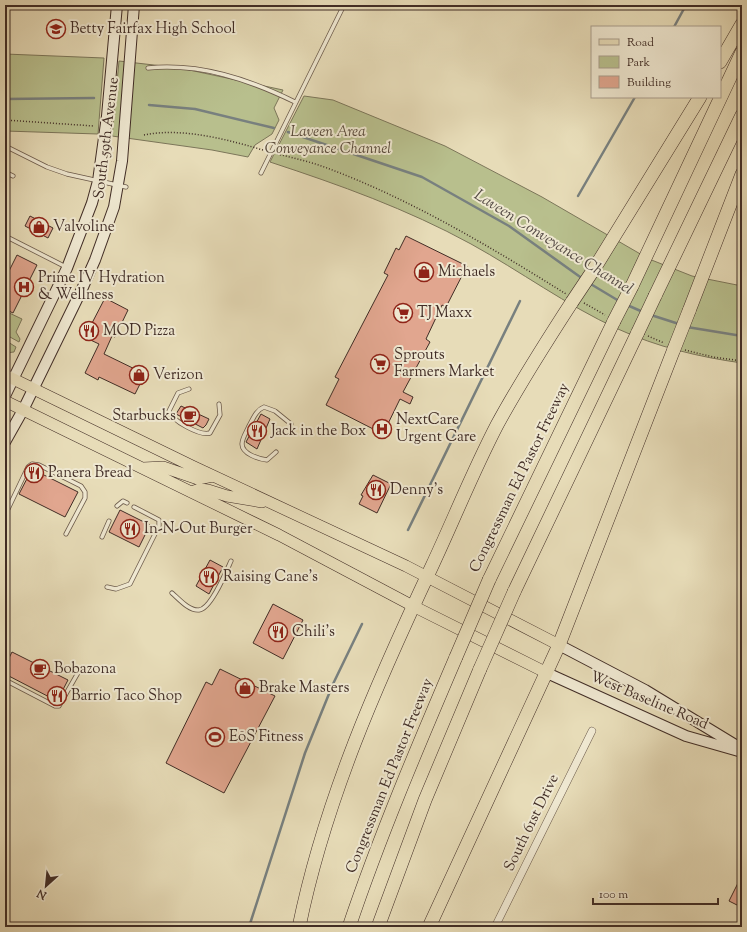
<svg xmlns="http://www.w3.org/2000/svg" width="747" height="932" font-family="'Sorts Mill Goudy',serif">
<rect width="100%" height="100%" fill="#e7dcb8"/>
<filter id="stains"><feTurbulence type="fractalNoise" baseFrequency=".005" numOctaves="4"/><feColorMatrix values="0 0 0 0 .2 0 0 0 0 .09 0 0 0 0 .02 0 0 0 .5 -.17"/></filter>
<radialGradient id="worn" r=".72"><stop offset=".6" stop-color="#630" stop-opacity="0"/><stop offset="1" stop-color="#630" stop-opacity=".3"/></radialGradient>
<!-- green -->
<path fill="#b8bf8d" stroke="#7c765a" d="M5,54L104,58L98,134L5,131Z
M119,61L180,68L283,90L274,108L279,120L272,134L255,145L248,157L212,150L112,136Z
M304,96L333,100L445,146L542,197L649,259L692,276L742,286V363C699,357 657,347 618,329C566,305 520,271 471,244C407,209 340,185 270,162Z
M5,311L22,319L16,332L20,339L19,342L10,337L8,342L16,347L14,352L5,353Z"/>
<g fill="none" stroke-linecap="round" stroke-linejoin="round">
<!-- stream -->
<path stroke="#78807f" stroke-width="2.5" d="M674,27L686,5
M5,99L94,98
M149,105L195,109L274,128
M288,132L422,177L509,226L583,279
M578,196L635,97
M589,283L619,301
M627,305L643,312
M651,315L679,324
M687,327L742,336
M408,530L520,301
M249,927L305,753L333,684L362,624"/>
</g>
<!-- building -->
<path fill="#e1a68f" stroke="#412d26" d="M30,216L53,228L48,238L25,226Z
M406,236L467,266L446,307L442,305L426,339L430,342L403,392L413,397L410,404L400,399L383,434L326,405L339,379L335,377L388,275L384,273L396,248L399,250Z
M17,255L37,265L13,313L5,309V279Z
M105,298L128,310L115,337L112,336L104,354L145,374L135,394L99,377L98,380L85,373L99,344L82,336L89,323L91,325Z
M181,406L209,419L206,425L203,428L176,414Z
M261,414L270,419L257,449L246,442Z
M32,469L78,492L65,517L19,494Z
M373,475L391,484L377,513L359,504L363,496L361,495Z
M120,510L150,525L139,547L109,532Z
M210,560L223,567L209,594L196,586Z
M273,604L303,620L283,659L253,643Z
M12,652L68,680L57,701L5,674V666Z
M220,669L275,696L224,793L166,763L206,682L212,685Z
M742,875V901L739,906L729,901Z"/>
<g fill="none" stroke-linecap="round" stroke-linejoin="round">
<!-- lane casing -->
<g stroke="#6a594a" stroke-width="5">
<path id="lane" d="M148,68C200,63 248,79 295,102
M5,146L47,167L67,174L126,187
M5,172L13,176
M261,173L344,5
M5,236L66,267
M189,389L178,393L169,411C172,421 200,436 210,433L220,415L219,404
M276,452L267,460C259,459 242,454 242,444C242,438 247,431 249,426C253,419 256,410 264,407L275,411L291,424
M117,506L123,501L127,503
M8,509L28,467L32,464L39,465L81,486L85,492V498L66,534
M102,537L109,521
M107,587L116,589L130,584L159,526V520L134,507
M172,593C179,599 189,611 199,610C211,609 226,572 231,561
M5,680L55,706H59L79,671"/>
</g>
<!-- street casing -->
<g stroke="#6a594a" stroke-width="8">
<path id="street" d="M495,927L592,731"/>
</g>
<!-- secondary casing -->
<g stroke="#412d26" stroke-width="12">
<path id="secondary" d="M5,396L67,268L92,203L98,181L107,116L117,5
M5,442L23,410L83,287L95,260L114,207L122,161L134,5
M559,645L645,690L737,746
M547,673L686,736L742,752"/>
</g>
<!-- primary casing -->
<g stroke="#412d26" stroke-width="12">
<path id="primary" d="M5,375L192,466L406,566L559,645
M5,401L279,535L413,606L547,673
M143,468L163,467L198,479L213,476
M191,492L200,489L208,490L227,496L262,502"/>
</g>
<!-- highway casing -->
<g stroke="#412d26" stroke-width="14">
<path id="highway" d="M720,62L742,24
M594,269L700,97
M632,286L742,52
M655,296L742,115
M689,311L742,174
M489,580L614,321
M514,592L638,332
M299,927C325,800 377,683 432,566C454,519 473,471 497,425C520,383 546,342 572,302
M349,927C380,835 418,746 456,657
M378,927L425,800L480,669
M429,927L559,645L674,349"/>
</g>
<!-- path -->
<path stroke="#412d26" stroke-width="1.5" stroke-dasharray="1 2" stroke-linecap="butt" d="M5,120L94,126
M144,135C182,127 230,140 266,151
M277,154C294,158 311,162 327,168C410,199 491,247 566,294
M584,303L605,315
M648,336L664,343
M685,350L713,357L742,361"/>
<!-- lane -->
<use href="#lane" stroke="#efe8d1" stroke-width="3.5"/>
<!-- street -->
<use href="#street" stroke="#efe8d1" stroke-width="7"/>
<!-- secondary -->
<use href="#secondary" stroke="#efe8d1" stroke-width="10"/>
<!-- primary -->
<use href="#primary" stroke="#e7dcb8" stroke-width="11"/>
<!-- highway -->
<use href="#highway" stroke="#e7dcb8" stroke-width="13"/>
<!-- highway-bridge casing -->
<g stroke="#412d26" stroke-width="14" stroke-linecap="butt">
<path id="highway-bridge" d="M572,302L594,269
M614,321L632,286
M638,332L655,296
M674,349L689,311
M456,657L489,580
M480,669L514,592"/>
</g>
<!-- highway-bridge -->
<use href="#highway-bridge" stroke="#e7dcb8" stroke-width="13"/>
</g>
<!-- icons -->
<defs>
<g id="school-ring" transform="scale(1)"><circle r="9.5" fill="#efe8d1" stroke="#8f2418" stroke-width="1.5"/><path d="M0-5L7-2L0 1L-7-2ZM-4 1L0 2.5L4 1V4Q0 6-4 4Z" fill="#8f2418"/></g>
<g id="shop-ring" transform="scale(1)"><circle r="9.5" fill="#efe8d1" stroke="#8f2418" stroke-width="1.5"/><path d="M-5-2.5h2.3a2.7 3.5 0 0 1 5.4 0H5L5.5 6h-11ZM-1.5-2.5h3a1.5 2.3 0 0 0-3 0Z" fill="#8f2418"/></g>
<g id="hospital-ring" transform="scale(1)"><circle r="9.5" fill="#efe8d1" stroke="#8f2418" stroke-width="1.5"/><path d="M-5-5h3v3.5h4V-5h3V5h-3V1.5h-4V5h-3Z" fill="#8f2418"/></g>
<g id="supermarket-ring" transform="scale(1)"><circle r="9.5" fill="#efe8d1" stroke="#8f2418" stroke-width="1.5"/><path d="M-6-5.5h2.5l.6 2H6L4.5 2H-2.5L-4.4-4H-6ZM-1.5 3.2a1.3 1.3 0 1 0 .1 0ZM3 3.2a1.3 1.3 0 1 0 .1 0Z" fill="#8f2418"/></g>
<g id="restaurant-ring" transform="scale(1)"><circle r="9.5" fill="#efe8d1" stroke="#8f2418" stroke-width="1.5"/><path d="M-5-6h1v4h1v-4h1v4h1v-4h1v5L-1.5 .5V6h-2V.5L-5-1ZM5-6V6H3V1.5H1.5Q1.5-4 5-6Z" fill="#8f2418"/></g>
<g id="cafe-ring" transform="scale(1)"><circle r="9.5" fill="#efe8d1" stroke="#8f2418" stroke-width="1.5"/><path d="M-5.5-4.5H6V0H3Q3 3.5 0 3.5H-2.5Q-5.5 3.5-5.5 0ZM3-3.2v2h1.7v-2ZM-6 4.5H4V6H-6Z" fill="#8f2418"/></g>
<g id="stadium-ring" transform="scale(1)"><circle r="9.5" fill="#efe8d1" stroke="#8f2418" stroke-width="1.5"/><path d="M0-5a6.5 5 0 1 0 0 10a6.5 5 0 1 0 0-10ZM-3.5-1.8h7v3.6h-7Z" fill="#8f2418"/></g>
</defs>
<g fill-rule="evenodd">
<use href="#school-ring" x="56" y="29"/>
<use href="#shop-ring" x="39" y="227"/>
<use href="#shop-ring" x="424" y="272"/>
<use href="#hospital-ring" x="24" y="287"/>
<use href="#supermarket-ring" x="403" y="313"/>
<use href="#restaurant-ring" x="89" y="331"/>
<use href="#supermarket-ring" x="380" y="364"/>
<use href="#shop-ring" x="139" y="375"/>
<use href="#cafe-ring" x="190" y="416"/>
<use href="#hospital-ring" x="382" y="429"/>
<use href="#restaurant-ring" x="257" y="431"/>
<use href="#restaurant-ring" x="34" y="473"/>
<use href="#restaurant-ring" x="376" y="490"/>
<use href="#restaurant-ring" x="130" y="529"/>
<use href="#restaurant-ring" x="209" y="577"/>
<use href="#restaurant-ring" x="278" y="632"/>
<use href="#cafe-ring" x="40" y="669"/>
<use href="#shop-ring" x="245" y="688"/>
<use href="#restaurant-ring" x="57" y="696"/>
<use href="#stadium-ring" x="215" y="737"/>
</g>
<g text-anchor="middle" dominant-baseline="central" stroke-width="4" stroke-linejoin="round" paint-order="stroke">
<!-- poi labels -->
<g font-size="15" fill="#412d26" stroke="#efe8d1" text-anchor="start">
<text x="70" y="29">Betty Fairfax High School</text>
<text x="53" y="227">Valvoline</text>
<text x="438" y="272">Michaels</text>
<text x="38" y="278">Prime IV Hydration<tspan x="38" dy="17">&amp; Wellness</tspan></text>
<text x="417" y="313">TJ Maxx</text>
<text x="103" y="331">MOD Pizza</text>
<text x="394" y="355">Sprouts<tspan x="394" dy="17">Farmers Market</tspan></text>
<text x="153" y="375">Verizon</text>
<text x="176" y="416" text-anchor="end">Starbucks</text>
<text x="396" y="420">NextCare<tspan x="396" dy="17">Urgent Care</tspan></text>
<text x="271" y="431">Jack in the Box</text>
<text x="48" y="473">Panera Bread</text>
<text x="390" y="490">Denny's</text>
<text x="144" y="529">In-N-Out Burger</text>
<text x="223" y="577">Raising Cane's</text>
<text x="292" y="632">Chili's</text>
<text x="54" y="669">Bobazona</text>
<text x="259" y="688">Brake Masters</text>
<text x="71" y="696">Barrio Taco Shop</text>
<text x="229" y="737">EōS Fitness</text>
</g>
<!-- park labels -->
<g font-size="15" font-style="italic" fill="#594a3b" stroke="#efe8d1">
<text x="328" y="132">Laveen Area<tspan x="328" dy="17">Conveyance Channel</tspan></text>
</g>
<!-- street labels -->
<g font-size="15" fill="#412d26" stroke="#efe8d1">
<text transform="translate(107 138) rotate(-83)">South 59th Avenue</text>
<text transform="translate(520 478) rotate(-64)">Congressman Ed Pastor Freeway</text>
<text transform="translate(649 701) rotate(23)">West Baseline Road</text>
<text transform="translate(390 776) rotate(-68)">Congressman Ed Pastor Freeway</text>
<text transform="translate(532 823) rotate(-64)">South 61st Drive</text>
</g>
<!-- water labels -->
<g font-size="16" font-style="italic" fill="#534944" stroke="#efe8d1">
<text transform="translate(553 243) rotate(32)">Laveen Conveyance Channel</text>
</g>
</g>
<!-- margin -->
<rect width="747" height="932" fill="none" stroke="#e7dcb8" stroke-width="20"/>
<rect x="6" y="6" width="735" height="920" fill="none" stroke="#412d26" stroke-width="2"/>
<rect x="10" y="10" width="727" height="912" fill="none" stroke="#412d26"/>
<!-- legend -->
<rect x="591" y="26" width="130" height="72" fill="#efe8d1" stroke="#a99d8d"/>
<rect x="599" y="39" width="20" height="6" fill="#e7dcb8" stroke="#a99d8d"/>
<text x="627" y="46" font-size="12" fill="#412d26">Road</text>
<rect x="599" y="56" width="20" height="12" fill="#b8bf8d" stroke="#a99d8d"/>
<text x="627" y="66" font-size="12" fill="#412d26">Park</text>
<rect x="599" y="76" width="20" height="12" fill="#e1a68f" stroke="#a99d8d"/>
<text x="627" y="86" font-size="12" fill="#412d26">Building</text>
<!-- north arrow -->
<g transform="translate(46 886) rotate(207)" stroke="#efe8d1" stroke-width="3" paint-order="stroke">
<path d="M0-3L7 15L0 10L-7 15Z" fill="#412d26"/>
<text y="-6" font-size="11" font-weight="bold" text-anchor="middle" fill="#412d26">N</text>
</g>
<!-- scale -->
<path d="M593 898v6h125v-6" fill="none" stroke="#412d26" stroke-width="2"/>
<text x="599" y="898" font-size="12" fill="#412d26" stroke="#efe8d1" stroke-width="3" paint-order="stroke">100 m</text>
<rect width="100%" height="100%" filter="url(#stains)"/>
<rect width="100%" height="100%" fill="url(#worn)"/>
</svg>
